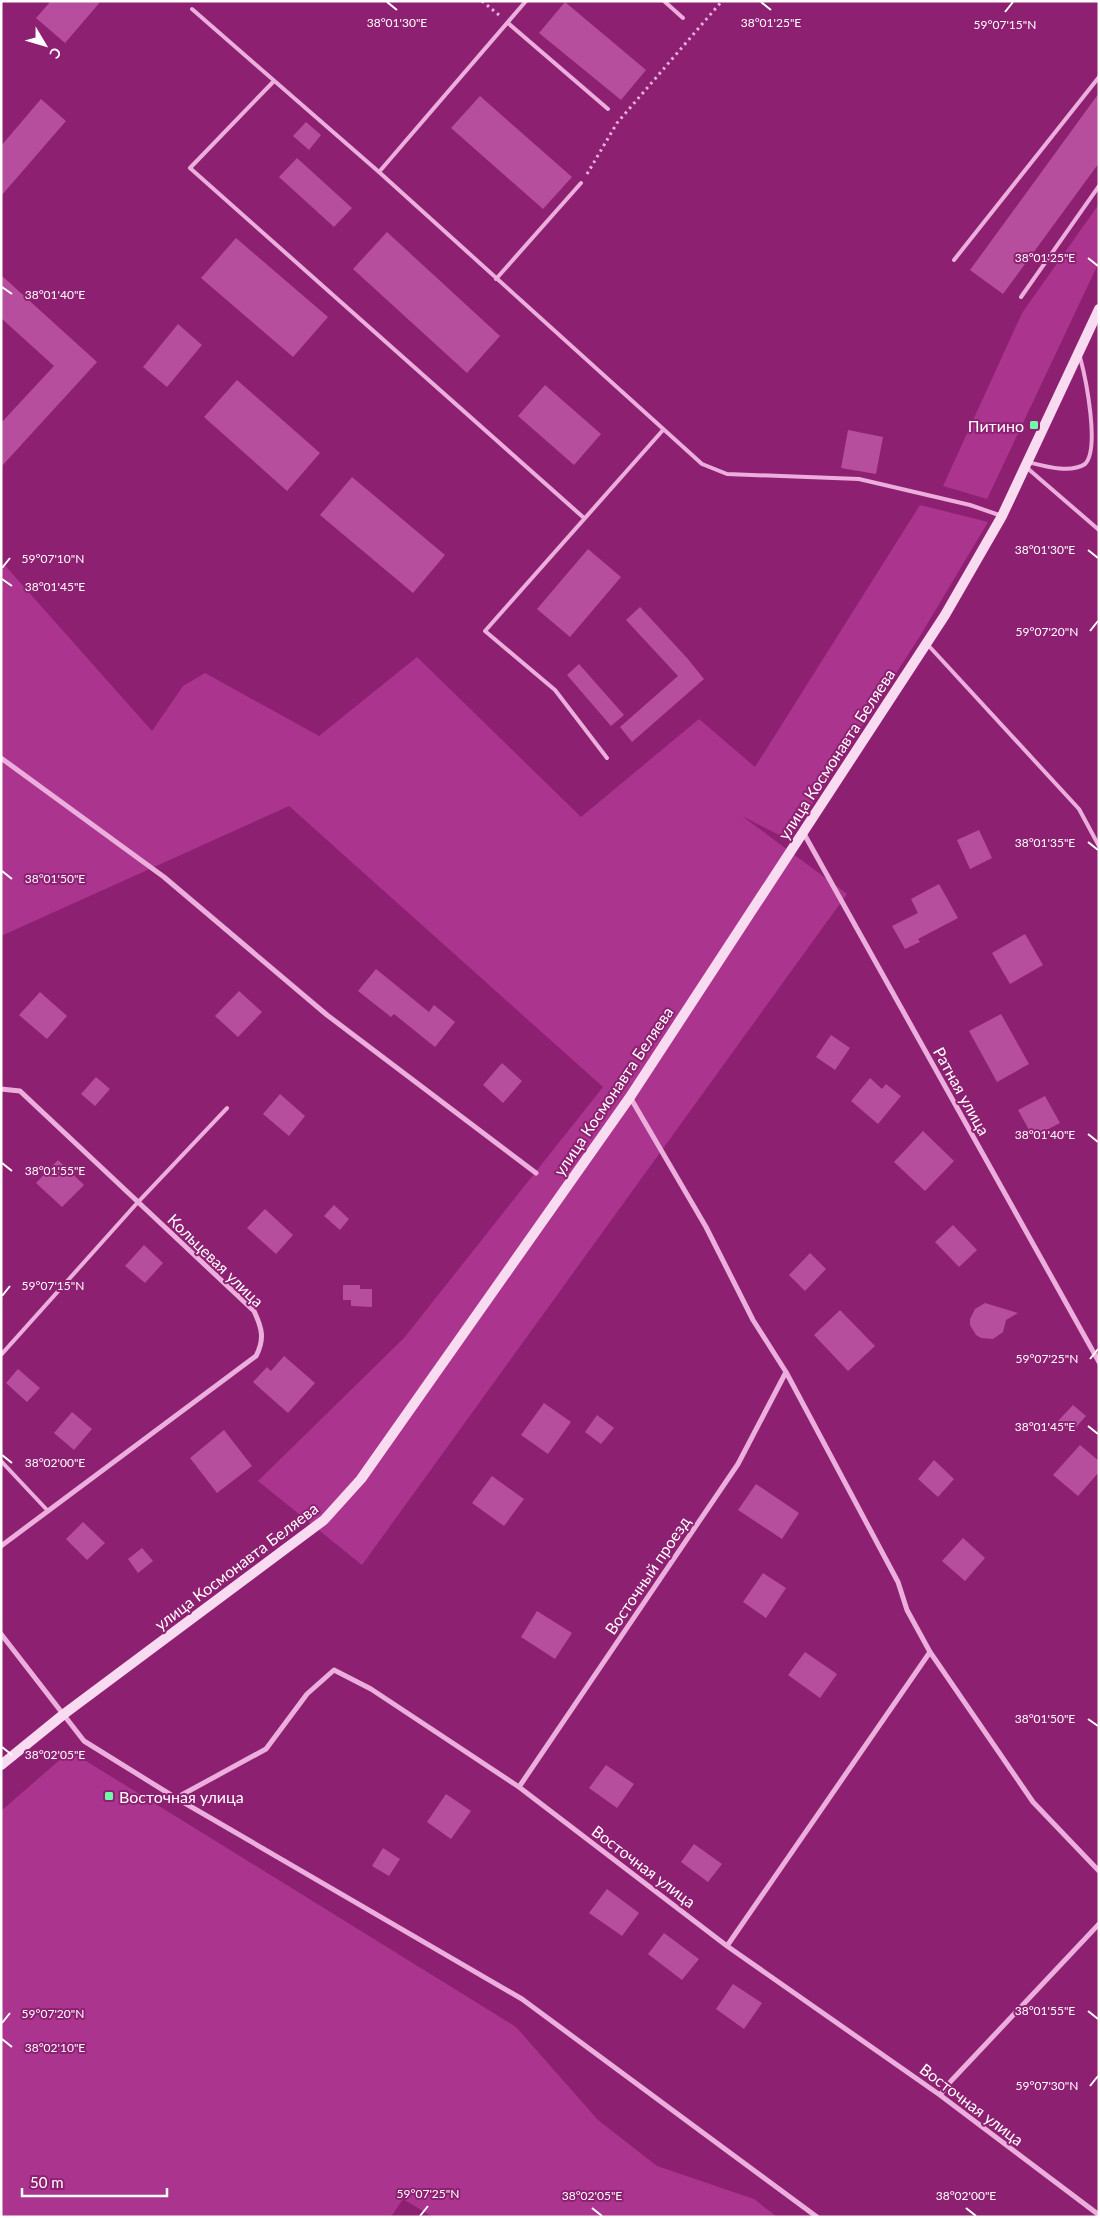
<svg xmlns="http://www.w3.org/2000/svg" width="1100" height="2218" font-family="Lato,sans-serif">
<rect width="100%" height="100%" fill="#8e2072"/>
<!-- green -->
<path fill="#ab348e" d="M1099,204V262L987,499L943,486L1022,313Z
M920,505L988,522L920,636L789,840L742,816L847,894L362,1565L258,1481L404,1338L603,1087L289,806L1,936V561L152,731L183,686L205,673L319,736L417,657L581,817L699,719L755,767Z
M70,1751L516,2027L598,2120L657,2166L754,2199L777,2217H433L403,2199L391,2217H1V1811Z"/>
<!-- building -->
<path fill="#b74d9d" d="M51,1H101L65,43L36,18Z
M565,2L646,70L621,100L539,33Z
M1099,93V163L1003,294L970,270Z
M480,96L572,177L543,209L451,128Z
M41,99L66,121L1,196V146Z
M306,122L321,135L309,150L293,136Z
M297,158L352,208L334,227L279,177Z
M387,232L500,336L467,373L353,269Z
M236,238L328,317L293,357L201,278Z
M1,275L97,362L1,467V423L54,366L1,318Z
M178,324L202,345L167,387L143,367Z
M237,380L320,453L287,491L204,417Z
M545,385L601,434L574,465L518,416Z
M848,430L883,437L876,474L841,468Z
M352,477L445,555L413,593L320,515Z
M588,549L621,577L570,637L537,609Z
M640,607L687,658L704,679L632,742L620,727L678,676L626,620Z
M579,664L624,715L611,726L567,675Z
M979,830L992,858L970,869L957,840Z
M939,884L958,918L918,939L920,942L905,949L892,926L918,913L911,899Z
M1025,934L1043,965L1010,984L992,953Z
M376,969L429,1012L434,1005L455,1022L435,1047L394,1014L391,1017L358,991Z
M239,991L262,1012L238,1037L215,1016Z
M40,992L67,1016L47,1039L19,1015Z
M1001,1014L1029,1064L997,1082L969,1031Z
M831,1035L850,1048L835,1070L816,1057Z
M502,1063L522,1081L503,1103L483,1085Z
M96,1077L110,1089L95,1106L81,1094Z
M870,1078L882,1089L886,1084L901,1096L878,1124L851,1101Z
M280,1094L305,1116L289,1136L263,1114Z
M1045,1096L1060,1123L1033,1137L1018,1110Z
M923,1131L954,1161L925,1191L894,1162Z
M58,1160L84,1185L62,1207L36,1183Z
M334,1205L349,1219L340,1230L324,1216Z
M265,1209L293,1235L276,1254L247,1228Z
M953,1225L977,1250L959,1267L935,1242Z
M144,1245L163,1263L145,1283L125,1266Z
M810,1253L826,1269L805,1291L789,1275Z
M343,1285H360V1289H372V1307L351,1306V1300H343Z
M985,1303L1018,1313L1006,1320L1003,1332L993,1339L981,1338L976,1335L970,1325V1319L975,1309Z
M840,1310L875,1346L848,1371L814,1335Z
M284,1356L315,1383L288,1413L253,1382L267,1367L271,1371Z
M18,1369L40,1388L27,1402L6,1383Z
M544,1403L571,1422L548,1454L521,1435Z
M1073,1405L1086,1416L1071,1433L1058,1421Z
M72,1412L92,1429L74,1450L54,1433Z
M597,1415L614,1428L601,1444L585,1432Z
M224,1430L252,1466L217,1493L190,1458Z
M1080,1445L1099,1461V1472L1078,1496L1053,1475Z
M934,1460L954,1479L938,1497L918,1479Z
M492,1476L524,1499L504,1526L472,1503Z
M756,1484L799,1513L782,1539L738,1510Z
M83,1522L105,1543L87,1560L66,1539Z
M963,1538L985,1558L965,1581L942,1561Z
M142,1548L153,1561L138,1573L128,1559Z
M763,1573L786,1588L766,1618L743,1602Z
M537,1611L572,1633L555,1659L521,1637Z
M805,1652L837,1674L820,1698L788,1675Z
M606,1765L634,1784L617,1808L589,1788Z
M446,1794L471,1811L451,1839L427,1822Z
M694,1844L722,1864L708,1882L681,1862Z
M383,1848L400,1859L389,1876L372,1866Z
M607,1889L639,1913L622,1936L589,1913Z
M664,1933L699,1959L682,1980L648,1954Z
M733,1984L762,2003L744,2029L716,2009Z"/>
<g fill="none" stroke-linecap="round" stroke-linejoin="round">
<!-- path -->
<path stroke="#ecafdd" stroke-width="3" stroke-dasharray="2.5 4" stroke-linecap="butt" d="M482,1L499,15
M587,174L617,123L722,1"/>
<!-- lane -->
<path stroke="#ecafdd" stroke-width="4" d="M664,1L683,18
M192,9L379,172L702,464L727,474L859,479L970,505L1002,516
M508,23L608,109
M274,81L190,168L584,518
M379,172L526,1
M954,260L1099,77
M496,279L581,183
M1021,297L1099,186
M1028,462C1044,466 1070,474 1085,464C1100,449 1086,379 1080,357
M1026,467L1099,530
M928,645L1079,809L1099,846
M607,758L555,690L485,631L663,430
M1,1355L138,1202L227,1108
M1,1461L48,1511"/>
<!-- street -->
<path stroke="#ecafdd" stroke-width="5" d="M1,758L164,877L327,1015L536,1173
M803,832L1099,1362
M1,1089L20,1091L254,1311C262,1328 265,1339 256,1356L1,1546
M630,1097L706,1227L753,1320L786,1372L898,1582L907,1610L930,1652L1033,1802L1099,1871
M1,1634L84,1741L176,1798L522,1999L817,2217
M519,1787L738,1464L786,1372
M176,1798L266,1749L307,1694L334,1670L371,1689L519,1787L727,1946L940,2095L1099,2215
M727,1946L930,1652
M940,2095L951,2081L1099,1924"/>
<!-- secondary -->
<path stroke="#f9dbf1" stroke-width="10" d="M1,1765L64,1714L324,1520L361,1479L630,1097L945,615L1002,516L1099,309"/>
</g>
<!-- ticks -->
<path fill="none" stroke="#fff" stroke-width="2" d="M387,2L397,10M761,2L771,10M1005,12L1013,2M1088,258L1098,266M2,287L12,294M1088,550L1098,558M2,568L10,558M2,579L12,586M1090,631L1098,621M1088,842L1098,850M2,871L12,879M1088,1134L1098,1142M2,1163L12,1171M2,1296L10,1286M1090,1359L1098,1349M1088,1426L1098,1434M2,1455L12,1463M1088,1719L1098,1726M2,1747L12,1755M1088,2011L1098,2019M2,2023L10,2013M2,2039L12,2047M1090,2086L1098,2076M592,2208L602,2216M966,2208L976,2216M420,2216L428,2206"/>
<!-- markers -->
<g fill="#70f9a7" stroke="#8e2072" stroke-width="2">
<rect x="1029" y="420" width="10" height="10" rx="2.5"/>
<rect x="104" y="1791" width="10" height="10" rx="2.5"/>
</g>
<g text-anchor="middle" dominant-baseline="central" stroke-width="4" stroke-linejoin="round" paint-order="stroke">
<!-- poi labels -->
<g font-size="16" fill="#fff" stroke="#8e2072" text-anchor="end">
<text x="1024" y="425">Питино</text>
<text x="119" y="1796" text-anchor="start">Восточная улица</text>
</g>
<!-- street labels -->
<g font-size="16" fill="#fff" stroke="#8e2072">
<text transform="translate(836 754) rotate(-57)">улица Космонавта Беляева</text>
<text transform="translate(613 1091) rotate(-56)">улица Космонавта Беляева</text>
<text transform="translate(962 1091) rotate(61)">Ратная улица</text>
<text transform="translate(216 1260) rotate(44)">Кольцевая улица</text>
<text transform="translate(236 1566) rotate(-37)">улица Космонавта Беляева</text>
<text transform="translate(647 1575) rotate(-56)">Восточный проезд</text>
<text transform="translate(644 1866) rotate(37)">Восточная улица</text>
<text transform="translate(972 2104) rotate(37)">Восточная улица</text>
</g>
</g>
<g font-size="12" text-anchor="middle" fill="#fff" stroke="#8e2072" stroke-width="4" stroke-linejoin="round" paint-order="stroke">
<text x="397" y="27">38°01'30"E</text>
<text x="771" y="27">38°01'25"E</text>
<text x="1005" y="29">59°07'15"N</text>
<text x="1045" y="262">38°01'25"E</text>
<text x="55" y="299">38°01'40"E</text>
<text x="1045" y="554">38°01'30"E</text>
<text x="53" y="563">59°07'10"N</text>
<text x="55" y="591">38°01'45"E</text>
<text x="1047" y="636">59°07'20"N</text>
<text x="1045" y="847">38°01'35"E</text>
<text x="55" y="883">38°01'50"E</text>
<text x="1045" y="1139">38°01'40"E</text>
<text x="55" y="1175">38°01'55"E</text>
<text x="53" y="1290">59°07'15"N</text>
<text x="1047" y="1363">59°07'25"N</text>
<text x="1045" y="1431">38°01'45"E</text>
<text x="55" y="1467">38°02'00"E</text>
<text x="1045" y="1723">38°01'50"E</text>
<text x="55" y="1759">38°02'05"E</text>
<text x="1045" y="2015">38°01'55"E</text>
<text x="53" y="2018">59°07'20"N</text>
<text x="55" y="2052">38°02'10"E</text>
<text x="1047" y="2090">59°07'30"N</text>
<text x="428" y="2198">59°07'25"N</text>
<text x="592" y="2200">38°02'05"E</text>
<text x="966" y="2200">38°02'00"E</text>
</g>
<!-- border -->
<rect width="1100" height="2218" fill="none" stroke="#ffffff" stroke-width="5"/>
<!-- north arrow -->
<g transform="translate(45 45) rotate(128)" stroke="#8e2072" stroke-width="4" paint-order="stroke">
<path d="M0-4L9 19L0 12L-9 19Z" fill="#ffffff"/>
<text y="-8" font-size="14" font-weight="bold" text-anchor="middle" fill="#ffffff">С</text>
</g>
<!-- scale -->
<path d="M22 2188v8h145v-8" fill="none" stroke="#ffffff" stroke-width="2.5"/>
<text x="30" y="2188" font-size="15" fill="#ffffff" stroke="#8e2072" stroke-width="4" paint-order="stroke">50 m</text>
</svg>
